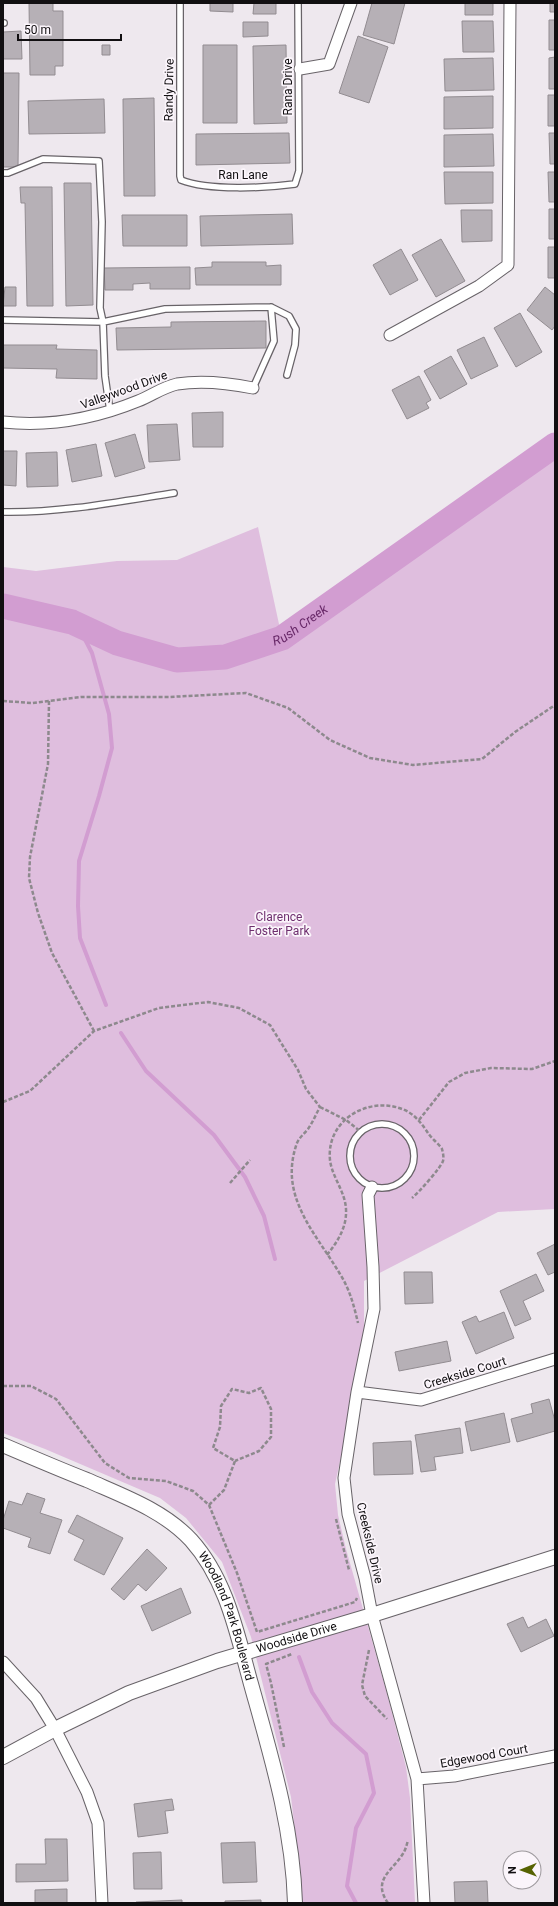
<svg xmlns="http://www.w3.org/2000/svg" width="558" height="1906" font-family="Roboto,sans-serif">
<rect width="100%" height="100%" fill="#eee8ee"/>
<!-- green -->
<path fill="#dfbede" d="M555,445V1209L498,1212L364,1281V1327L354,1398L335,1484L338,1515L346,1549L386,1690L406,1767L410,1798L415,1903H301L300,1873L291,1797L251,1637L222,1562L186,1518L160,1498L45,1449L3,1433V567L36,571L117,561L177,560L258,527L282,638Z"/>
<g fill="none" stroke-linecap="round" stroke-linejoin="round">
<!-- stream -->
<path stroke="#d29dd1" stroke-width="4" d="M77,624L92,653L109,714L112,748L99,796L79,861L78,906L80,938L106,1005
M121,1033L146,1071L214,1135L245,1177L264,1216L275,1259
M299,1657L312,1692L332,1723L366,1754L374,1793L356,1828L347,1886L356,1903"/>
<!-- river -->
<path stroke="#d29dd1" stroke-width="25" id="s1" d="M3,606L72,622L117,643L177,660L225,657L282,638L555,445"/>
</g>
<!-- building -->
<path fill="#b6b0b6" stroke="#928c91" d="M29,3H53V11H63V66H55V75H30Z
M210,3H233V12L210,11Z
M254,3H276V14H253Z
M372,3H405L394,44L363,35Z
M465,3H493V15H465Z
M550,3H555V12H550Z
M549,20H555V50H549Z
M462,21H493L494,52H463Z
M243,22H268V36L243,37Z
M21,31L22,59H3V32Z
M358,36L388,47L369,103L339,93Z
M102,45H110V55H102Z
M203,45H237V123H203Z
M286,45L287,123L254,124L253,46Z
M555,57V89H549V58Z
M493,58L494,90L445,91L444,59Z
M3,73H19L18,167H3Z
M548,95H555V126H548Z
M493,96V128L444,129V97Z
M154,98L155,196H124L123,99Z
M104,99L105,133L29,134L28,101Z
M289,133L290,163L196,165V134Z
M549,133H555V164H550Z
M493,134L494,166L444,167V135Z
M444,172H493V203L445,204Z
M548,172H555V202H549Z
M64,183H91L93,305L66,306Z
M20,187H52L53,306H27L25,203H21Z
M549,209H555V239H549Z
M461,210H492V241L462,242Z
M292,214L293,244L201,246L200,216Z
M122,215H187V246H123Z
M441,239L465,281L436,297L412,255Z
M548,247H555V278H548Z
M401,249L418,280L390,295L373,265Z
M212,262H266V266L281,265V285H196L195,268L212,267Z
M190,267V289H150V283L133,284V290H105L104,268Z
M5,287H16V306H3Z
M545,287L555,295V326L552,330L527,310Z
M520,313L542,352L516,367L494,328Z
M266,321V348L117,350L116,328L171,327V322Z
M484,337L498,366L471,379L457,350Z
M3,345H57L56,349L97,350V379L56,378L57,369L3,368Z
M451,356L467,384L440,399L424,371Z
M419,376L431,400L426,403L429,408L407,419L392,390Z
M223,412V447H193L192,413Z
M177,424L180,460L149,462L147,425Z
M135,434L145,468L115,477L105,443Z
M96,444L102,476L72,482L66,450Z
M3,451H17L16,486L3,485Z
M57,452L58,486L27,487L26,453Z
M555,1244V1272L548,1275L537,1253Z
M404,1272H432L433,1303L405,1304Z
M536,1274L544,1291L523,1301L531,1319L515,1326L500,1291Z
M504,1312L514,1338L476,1354L462,1322L476,1316L479,1322Z
M447,1341L451,1361L399,1371L395,1352Z
M549,1399L555,1421V1431L517,1442L511,1419L533,1413L531,1404Z
M504,1413L510,1442L471,1451L465,1422Z
M460,1428L463,1453L434,1457L436,1470L421,1472L415,1435Z
M411,1441L413,1474L374,1475L373,1443Z
M27,1493L45,1499L40,1513L62,1520L50,1554L28,1547L31,1538L3,1528V1520L9,1501L22,1505Z
M77,1515L123,1538L104,1575L74,1560L84,1540L68,1532Z
M147,1549L167,1568L146,1591L138,1584L124,1600L111,1589Z
M181,1588L191,1613L152,1631L141,1606Z
M523,1617L528,1628L546,1619L554,1636L521,1652L507,1624Z
M172,1799L174,1810L165,1811L168,1833L138,1837L134,1804Z
M45,1839H67L68,1881L16,1882V1864H46Z
M255,1842L257,1882L223,1883L221,1843Z
M161,1852L162,1889H134L133,1853Z
M487,1881L488,1903H455L454,1882Z
M67,1889V1903H35V1890Z
M182,1900V1903H136V1902Z
M261,1900V1903H225V1901Z"/>
<g fill="none" stroke-linecap="round" stroke-linejoin="round">
<!-- service casing -->
<g stroke="#686368" stroke-width="8">
<path id="service" d="M180,3V176L181,180C209,191 265,188 295,184L299,171L298,3
M3,23H4
M3,173H8L43,159L99,161L102,222L100,308L103,322L105,376L110,411
M3,320L103,322L165,309L271,307L289,316L296,329L295,345L287,375
M253,388L274,341L271,307
M3,512C61,513 117,502 174,493
M350 1156a32 32 0 1 1 64 0a32 32 0 1 1-64 0Z"/>
</g>
<!-- minor casing -->
<g stroke="#686368" stroke-width="13">
<path id="minor" d="M300,69L329,64L351,3
M390,335L479,286L508,265L510,3
M3,422C50,427 94,419 138,401C151,396 163,387 177,384C203,380 228,383 253,388
M372,1187L368,1195L373,1267L374,1309L357,1392L344,1478L348,1514L365,1578L372,1615L417,1779L424,1903
M357,1392L421,1400L555,1359
M3,1662L36,1698L55,1729L87,1792L98,1823L102,1903
M417,1779L454,1776L555,1756"/>
</g>
<!-- tertiary casing -->
<g stroke="#686368" stroke-width="16">
<g id="tertiary">
<path id="s2" d="M3,1445C31,1457 59,1469 87,1480C123,1496 163,1510 191,1540C227,1580 237,1634 251,1684C271,1756 293,1828 295,1903"/>
<path id="s3" d="M3,1757L55,1729L129,1693L217,1661L372,1615L555,1557"/>
</g>
</g>
<!-- path -->
<path stroke="#8d898d" stroke-width="2.5" stroke-dasharray="4 2" stroke-linecap="butt" d="M3,701L32,703L81,697H169L246,693L288,708L330,740L370,758L413,765L482,759L515,732L555,705
M49,701L48,764L30,857L29,878L38,913L52,953L94,1031
M3,1102L30,1091L94,1031L159,1008L208,1002L239,1008L270,1025L298,1070L306,1089L320,1107C316,1114 313,1122 308,1129C304,1134 299,1138 297,1143C278,1196 315,1232 340,1274C350,1290 354,1306 358,1323
M320,1107L346,1120L361,1132
M419,1120L449,1082L465,1073L491,1068L532,1069L555,1061
M230,1183L250,1160
M327,1255C338,1241 347,1227 346,1209C345,1191 332,1177 330,1160C326,1120 368,1096 402,1109C414,1113 422,1124 428,1133C432,1139 440,1145 442,1149C443,1153 444,1157 443,1161C440,1169 419,1192 412,1198
M3,1386H31L56,1399L105,1463L129,1478L166,1481L193,1491L209,1505L237,1573L257,1632L355,1602L357,1598
M209,1505L224,1490L235,1461L213,1448L220,1427L221,1406L232,1389L249,1393L261,1388L271,1409V1437L259,1451L235,1461
M336,1519L349,1570
M369,1650L362,1685L365,1696L387,1719
M284,1747L271,1683L266,1664L292,1654
M388,1903C371,1879 394,1870 404,1852C406,1848 407,1844 408,1840"/>
<!-- service -->
<use href="#service" stroke="#fff" stroke-width="5.5"/>
<!-- minor -->
<use href="#minor" stroke="#fff" stroke-width="11"/>
<!-- tertiary -->
<use href="#tertiary" stroke="#fff" stroke-width="14"/>
</g>
<g text-anchor="middle" dominant-baseline="central" stroke-width="3.5" stroke-linejoin="round" paint-order="stroke">
<!-- street labels -->
<g font-size="12" fill="#110f11" stroke="#fbf5fb">
<text transform="translate(288 87) rotate(-90)">Rana Drive</text>
<text transform="translate(169 90) rotate(-89)">Randy Drive</text>
<text x="243" y="175">Ran Lane</text>
<text transform="translate(124 390) rotate(-20)">Valleywood Drive</text>
<text transform="translate(465 1373) rotate(-17)">Creekside Court</text>
<text transform="translate(370 1543) rotate(77)">Creekside Drive</text>
<text stroke="none"><textPath href="#s2" startOffset="297">Woodland Park Boulevard</textPath></text>
<text stroke="none"><textPath href="#s3" startOffset="318">Woodside Drive</textPath></text>
<text transform="translate(484 1756) rotate(-10)">Edgewood Court</text>
</g>
<!-- park labels -->
<g font-size="12" fill="#6e2e6e" stroke="#fbf5fb">
<text x="279" y="917">Clarence<tspan x="279" dy="14">Foster Park</tspan></text>
</g>
<!-- water labels -->
<g font-size="13" font-style="italic" fill="#682868" stroke="#fbf5fb">
<text stroke="none"><textPath href="#s1" startOffset="313">Rush Creek</textPath></text>
</g>
</g>
<!-- border -->
<rect width="558" height="1906" fill="none" stroke="#110f11" stroke-width="8"/>
<!-- north arrow -->
<g transform="translate(522 1870) rotate(269)"><circle r="19" fill="#fbf5fb" stroke="#9d999d"/>
<path d="M0-3L7 15L0 10L-7 15Z" fill="#576303"/>
<text y="-6" font-size="11" font-weight="bold" text-anchor="middle" fill="#110f11">N</text>
</g>
<!-- scale -->
<path d="M18 34v6h103v-6" fill="none" stroke="#110f11" stroke-width="2"/>
<text x="24" y="34" font-size="12" fill="#110f11" stroke="#fbf5fb" stroke-width="3" paint-order="stroke">50 m</text>
</svg>
